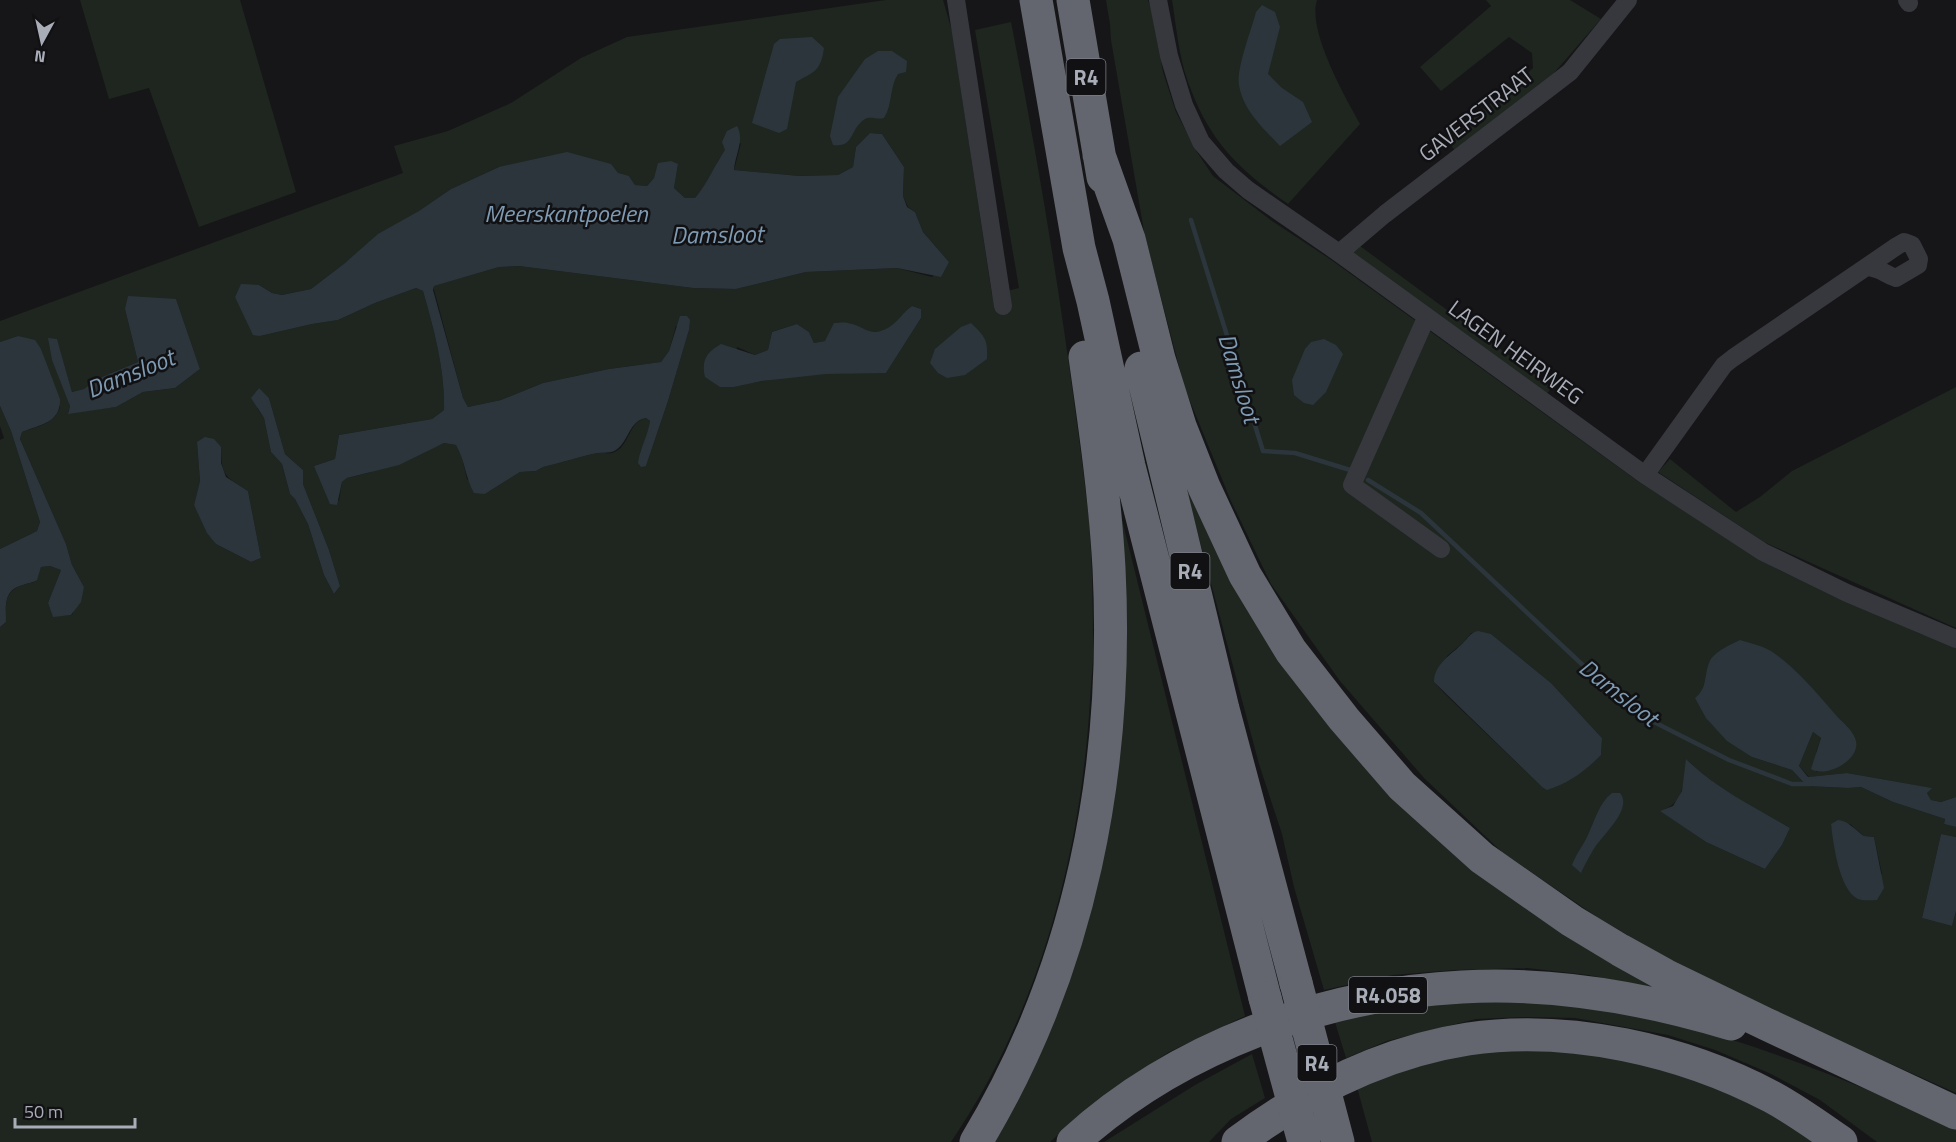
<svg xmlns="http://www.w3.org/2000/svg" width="1956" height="1142" font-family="'Titillium Web',sans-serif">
<rect width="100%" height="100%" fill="#161618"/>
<!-- green -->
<path fill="#1e261f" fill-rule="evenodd" d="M80,0H240L296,192L199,227L149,88L109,99Z
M886,0H943L952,31L992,295L1019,288L975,30L1011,22C1031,124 1049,227 1064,330C1073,393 1082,457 1089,520C1092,560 1093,601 1093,642C1094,661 1091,680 1090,700C1081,854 1039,1013 951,1142H0V627L6,622C5,596 6,588 34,582L41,567L50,566L61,570L48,603L53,616L72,615L84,587L72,565L66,544L20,439L22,432C38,426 55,424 60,407L41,349L18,336L0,342V321L403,173L394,146L448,131L511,103L581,58L627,37ZM870,133L882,134L904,167L903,196L908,207L915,212L923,232L949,262L932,277L897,268L806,272L736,289L693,288L519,266L499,267L433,286L463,398L468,407L501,400L543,383L609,369L661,362L669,351L676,326L689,330L668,401L646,466L640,453L649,433L650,421L646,418C627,422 631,447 612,453C608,454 602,452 598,453C580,456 562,463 543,467L536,471L520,472L485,494L467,479L461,453L456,445L444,443L368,473L347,478L342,482L339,501L314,466L335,459L339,435L432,419L444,410C445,369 434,330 423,291L416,288L375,303L338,320L312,324L260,336L235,297L241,285H259L272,293L282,295L311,289L345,263L451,189L499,167L629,176L635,185L647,186L654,178L659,163L678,164L674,188L685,198H695C699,193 704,188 708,183C721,160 714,155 741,143L734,170L799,176L838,175L853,167L856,147ZM176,299L200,369L175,388L143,392L116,407L68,413L70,406L57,340L72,392L84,389L97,379L138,362L125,309ZM912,306L921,309V318L886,373C835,372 783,375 734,387L737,347L755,355L768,350L772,332L797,324L809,332L814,343L825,341L849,323C863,330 877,337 891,327C899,321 903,312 912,306ZM258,388L269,398L285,454L303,470V484L329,550L340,586L334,594L324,575L308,524L295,499L290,494L282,464L271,452L264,418L257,408ZM197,442L221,447C221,476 225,476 248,491L261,558L251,562L216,544L194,505L200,481Z
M1106,0H1148L1151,8L1163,72L1176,112L1197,152L1213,176L1272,221L1330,259L1639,482L1777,569L1921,634L1956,646V797L1941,802L1931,800L1927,793L1931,788L1847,773L1809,777L1799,766L1813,732L1821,738L1816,752V772L1828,770L1841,765L1848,727L1834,714L1707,675L1701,694L1752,757L1792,770L1807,786L1848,788L1861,787L1893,802L1945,819L1944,824L1956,827V837L1941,834L1922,918L1952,926L1956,911V1093L1712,984L1600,919L1503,853L1424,778L1340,681L1271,584L1231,501L1185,389L1145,237L1111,40L1110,24ZM1471,633L1491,634L1551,683L1602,738L1601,755C1584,773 1566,781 1542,787L1444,693L1434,682L1447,656L1464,642ZM1687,760C1717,789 1754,808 1790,828L1782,845L1765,869L1706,842L1661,811C1687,801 1682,783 1687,760ZM1831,824H1850L1864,836L1874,837L1882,874L1837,855Z
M1172,0H1317C1307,30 1345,97 1360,124L1288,204C1238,169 1209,141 1188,82C1179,58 1176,25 1172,0Z
M1486,0H1570L1601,19L1553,74L1457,153L1445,138L1520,81L1533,68L1532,53L1509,37L1441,91L1420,67L1491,6Z
M1360,246L1552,387L1545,396L1348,255Z
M1956,387V628L1764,542L1658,472L1670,459L1736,512L1760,497L1792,471Z
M0,406L11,431L40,522L37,531L0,549V440L4,438L0,426Z
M1175,438L1365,761L1677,992L1588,975L1527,968L1455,970L1393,975L1324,990L1294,887L1282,834L1259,764L1191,508Z
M1109,467L1245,1016L1169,1052L1100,1098L1050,1142H987L1104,834Z
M1513,1000C1565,1005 1619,1009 1670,1022C1769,1047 1862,1087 1956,1127V1142H1877L1820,1100L1769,1073L1715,1050L1668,1035L1575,1018L1525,1017L1476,1019L1387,1041L1346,1058L1334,1019L1389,1006Z
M1529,1047L1636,1058L1740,1096L1794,1127L1815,1142H1372L1357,1087L1438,1058Z
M1252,1054L1265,1098L1231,1119L1209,1142H1104L1195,1085Z"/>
<!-- water -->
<path fill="#2c353c" d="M1262,5L1275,12L1280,27L1268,74L1282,88L1303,102L1312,122L1280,146C1263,128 1243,110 1239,85C1236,69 1252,28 1256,12Z
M812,37L824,48C821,71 814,72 796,82L787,129L779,133L752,123L774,44L780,39Z
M878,51H892L907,61L906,72L898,74C889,88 893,104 884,118C877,120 871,116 865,119C849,129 855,148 833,145L830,136L838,97L865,59Z
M737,126C745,140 735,155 734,170L799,176L838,175L853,167L856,147L870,133L882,134L904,167L903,196L907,207L915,212L923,232L949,262L941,277L897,268L806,272L736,289L693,288L519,266L499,267L434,286L433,290L463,398L468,407L501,400L543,383L609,369L661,362L669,351L680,316H687L690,320L689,330L668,401L646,466L641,467L638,463C640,448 648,436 650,421L646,418C629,421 629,441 616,450C610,454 605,452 598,453C580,456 562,463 543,467L536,471L520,472L485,494L474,493C465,477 465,460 456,445L444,443L399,465L347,478L342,482L337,505L330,504L314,466L335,459L339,435L432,419L444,410C445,369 434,330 423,291L416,288L375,303L338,320L312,324L260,336L253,335L235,297L241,284L259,285L272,293L282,295L311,289L345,263L378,234L419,211L451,189L499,167L567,152L611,164L618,173L629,176L635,185L647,186L654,178L658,163L671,161L678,164L674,188L685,198H695C708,183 714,166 725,150L722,142L727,131Z
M128,296L176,299L200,369L175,388L143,392L116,407L68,414L70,406L52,360L48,338L57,339L72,392L84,389L97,379L138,362L125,309Z
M912,306L921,309V318L886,373L826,374L762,381L734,387H720L705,377C701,360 707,352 721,344L755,355L768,350L772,332L797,324L809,332L814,343L825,341L834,323C838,323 844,322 848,323C865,326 869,338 888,328C897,323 903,312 912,306Z
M971,323C985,337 988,339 987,359L965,375L947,378L938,373L930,363L935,349L961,327Z
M18,336L35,340L41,349L60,399C61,423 40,425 22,432L20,439L66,544L72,565L84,587L81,602L71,615L53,617L48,603L61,570L50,566L41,567L37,580C32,583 28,583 23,585C3,590 6,606 6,622L0,627V549L37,531L40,522L11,431L0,406V342Z
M1324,339L1336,345L1343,354L1326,392L1313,405L1304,403L1294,395L1292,380L1305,349L1311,342Z
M259,388L269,398L285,454L303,470V484L329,550L340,586L334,594L324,575L308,524L295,499L290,494L282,464L271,452L264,418L251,398Z
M205,437L214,439L221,447V463L226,477L248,491L261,558L251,562L216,544L207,533L194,505L200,481L197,442Z
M1478,631L1491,634L1551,683L1602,738L1601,755C1587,770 1567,784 1547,790L1542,787L1434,682C1434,664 1452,654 1463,643C1469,637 1470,633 1478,631Z
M1740,640C1750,643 1762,646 1771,651C1796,668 1815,691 1834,713C1841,721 1851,728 1855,738C1864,758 1827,779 1811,769L1821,738L1813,732L1799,766L1808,777L1847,773L1932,788L1927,793L1931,800L1941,802L1956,797V827L1944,824L1945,819L1893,802L1861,787L1848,788L1807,786L1792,770L1752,757L1727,741L1706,718L1695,698C1707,689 1704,676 1709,663C1713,652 1730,645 1740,640Z
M1686,759C1717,789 1754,807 1790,828L1782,845L1765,869L1706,842L1660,811L1673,806L1682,791Z
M1612,793H1620C1633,808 1604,834 1595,847C1590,855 1585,864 1581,873L1572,865C1576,854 1583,846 1588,835C1595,820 1599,803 1612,793Z
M1838,820C1849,821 1855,830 1864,836L1874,837L1884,888L1877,900C1871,900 1863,901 1858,899C1839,890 1833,842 1831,824Z
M1941,834L1956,837V911L1952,926L1922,918Z"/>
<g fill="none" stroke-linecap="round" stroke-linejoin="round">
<!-- stream -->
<path stroke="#2c353c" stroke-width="4.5" d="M1191,220L1263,451L1295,453L1350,470
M1368,480L1421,513L1587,669L1648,719L1729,760L1792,784H1811"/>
<!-- minor -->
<path stroke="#37383d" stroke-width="18" d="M956,0L1003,306
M1158,0L1169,56L1184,105L1201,142L1226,171L1248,190L1339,253L1645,475L1763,552L1847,593L1956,639
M1907,0L1909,3
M1339,253L1385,214L1570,72L1628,0
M1426,318L1352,485L1441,549
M1645,475L1724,365L1733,358L1897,246L1904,242L1912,245L1919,259L1918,265L1896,278C1884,274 1881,268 1867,267"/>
<!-- motorway -->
<path stroke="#63666e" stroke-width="33" d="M1036,0L1079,248L1093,301L1129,466L1265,998
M1073,0L1103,177
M1099,155L1129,239L1159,359L1180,426L1204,487L1245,575L1291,651L1344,719L1402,786L1482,858L1572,921L1620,950L1665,975L1766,1024L1956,1113
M1141,368L1223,709L1296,983
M976,1142C1081,968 1119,769 1109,568C1105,497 1095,427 1085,357
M1073,1142C1177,1047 1323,994 1462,987C1552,982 1645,998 1731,1024
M1238,1142C1305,1092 1384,1052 1468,1039C1569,1024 1683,1050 1772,1097C1796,1110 1818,1126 1841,1142"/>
<!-- motorway-bridge -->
<path stroke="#63666e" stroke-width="33" d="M1296,983L1338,1142
M1265,998L1304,1142"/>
</g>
<g text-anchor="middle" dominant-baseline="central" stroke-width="5" stroke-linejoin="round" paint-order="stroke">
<!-- shield labels -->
<g fill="#111113" stroke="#7b7e86" stroke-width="1.5">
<rect x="1066.5" y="59" width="39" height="36" rx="4.5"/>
<rect x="1170.5" y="553" width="39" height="36" rx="4.5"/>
<rect x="1349" y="977" width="78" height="36" rx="4.5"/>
<rect x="1297.5" y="1045" width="39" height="36" rx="4.5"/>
</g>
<g font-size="21" font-weight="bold" fill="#a8adb8">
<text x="1086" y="77">R4</text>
<text x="1190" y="571">R4</text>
<text x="1388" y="995">R4.058</text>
<text x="1317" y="1063">R4</text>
</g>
<!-- street labels -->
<g font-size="22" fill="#a8adb8" stroke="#111113">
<text transform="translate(1476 114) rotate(-38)">GAVERSTRAAT</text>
<text transform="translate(1516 352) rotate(36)">LAGEN HEIRWEG</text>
</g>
<!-- water labels -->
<g font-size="24" font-style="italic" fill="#7f9bb3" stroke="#111113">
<text x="566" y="213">Meerskantpoelen</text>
<text transform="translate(717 234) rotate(-1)">Damsloot</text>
<text transform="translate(130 373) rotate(-22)">Damsloot</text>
<text transform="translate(1240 378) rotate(73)">Damsloot</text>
<text transform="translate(1619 692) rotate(38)">Damsloot</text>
</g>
</g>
<!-- north arrow -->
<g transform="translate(42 42) rotate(188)" stroke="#111113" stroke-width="4.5" paint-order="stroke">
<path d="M0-4.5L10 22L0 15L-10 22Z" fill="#a8adb8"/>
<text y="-9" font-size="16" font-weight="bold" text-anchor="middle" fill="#a8adb8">N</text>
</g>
<!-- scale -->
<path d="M15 1118v9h120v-9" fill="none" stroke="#a8adb8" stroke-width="3"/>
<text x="24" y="1118" font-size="18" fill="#a8adb8" stroke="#111113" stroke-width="4.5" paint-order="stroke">50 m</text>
</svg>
